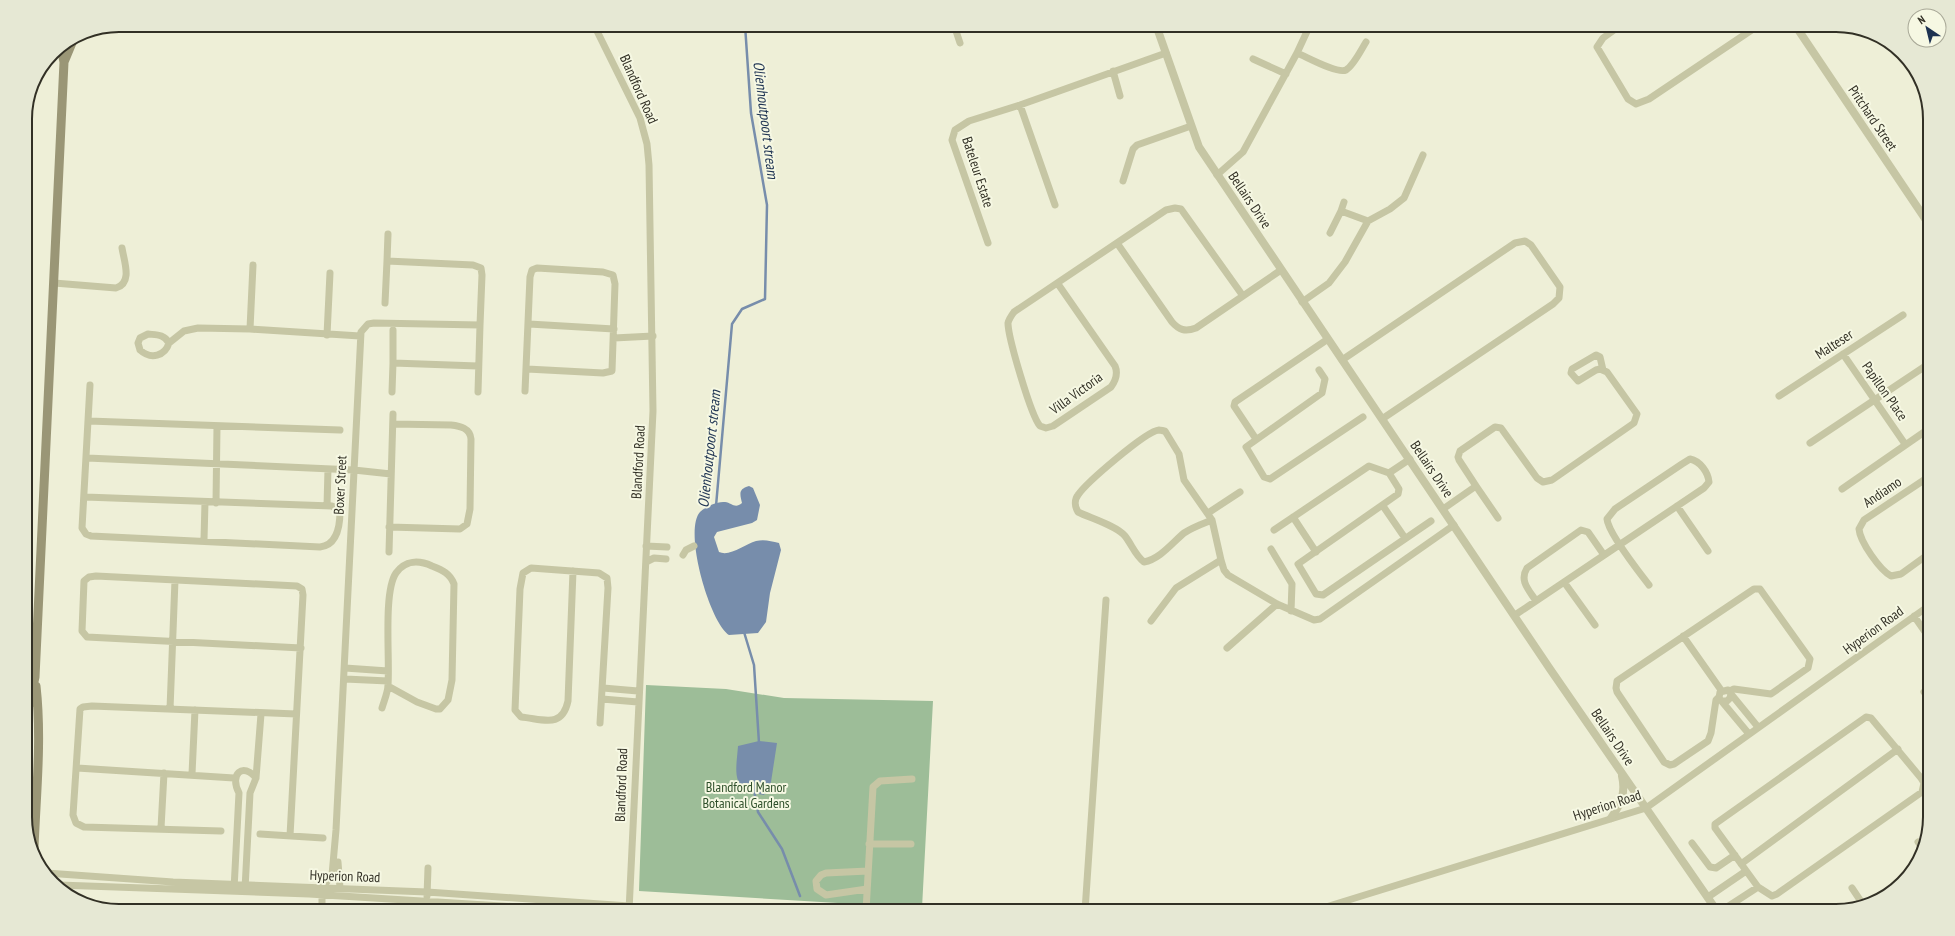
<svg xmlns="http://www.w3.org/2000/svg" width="1955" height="936" font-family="'PT Sans Narrow',sans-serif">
<rect width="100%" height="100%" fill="#eeefd7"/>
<!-- green -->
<path fill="#9dbd98" d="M646,685L726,689L784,698L933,701L922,908L639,891Z"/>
<!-- water -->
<path fill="#778dab" d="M749,486L753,488L760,505L757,520L752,523L717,532L714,537L719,552C730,557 745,544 756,541C764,539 771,541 779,543L781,550L770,593L766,622L758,633L729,635C710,623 683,531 700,512C705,507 717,501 725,502C732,503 735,509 742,503C740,494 738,489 749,486Z
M759,741L777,743L771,782L764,795C730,790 736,773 738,746Z"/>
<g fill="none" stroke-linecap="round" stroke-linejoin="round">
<!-- stream -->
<path stroke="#778dab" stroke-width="2.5" d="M716,506L732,324L742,309L765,299L767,205L751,113L745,25
M744,632L754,665L759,743
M754,790L758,812L782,849L800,896"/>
<!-- minor -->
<path stroke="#c6c6a4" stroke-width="7" d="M594,25L640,118L647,144L649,165L653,411L629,911
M954,25L960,43
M1621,25L1603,38L1597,47L1628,99L1636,104L1649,99L1759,25
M1297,53C1307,57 1337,74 1346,70C1354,65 1361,50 1366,42
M1253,59L1286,74
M1113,71L1120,96
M1020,105L1055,205
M1217,175L1243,152L1297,53L1310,25
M1123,181L1133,149L1137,145L1191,126
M1341,211L1344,202
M1330,233L1341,211L1368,221
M388,234L387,261L473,265L481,268L482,275L480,325
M988,243L952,140L955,130L969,121L1020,105L1166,53
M1117,243L1172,322C1179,330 1185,332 1196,328L1281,270
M54,283L116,288C133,283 124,261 122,248
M1058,284L1115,366C1118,373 1116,380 1111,387L1053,426L1046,428L1040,426C1031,416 1008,337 1008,323C1009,319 1011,316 1014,312L1166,210L1175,208L1181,209L1243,296
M1302,302L1329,283L1345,262L1368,221L1390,209L1404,198L1423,155
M385,303L387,261
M529,324L614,329
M250,329L253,265
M393,330V363
M148,334C156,335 164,334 169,343C165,356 151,360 140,350L138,343L140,338Z
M327,335L330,273
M614,338L653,336
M169,343L184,331L198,328L250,329L360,336
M1843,354L1905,444
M1342,360L1515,243L1525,241L1531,245L1560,287L1559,298L1553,304L1382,419
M1319,370L1325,379L1322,393L1246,447L1264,477L1270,479L1363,417
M525,391L530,277L532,270L537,268L603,272L613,275L615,284L612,371L603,373L527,369
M392,392L393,363L478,366
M1779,396L1903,315
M89,421L340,430
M1256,439L1234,406L1235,402L1328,339
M1810,443L1930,363
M87,458L354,470L391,474
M1389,473L1399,489L1398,494L1298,564L1316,594L1323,595L1431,521
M1930,476L1864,520L1859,529C1860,542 1880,570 1891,576L1901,574L1930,553
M1476,486L1498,518
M1842,489L1930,428
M85,497L332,506L340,511C340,525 338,545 320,547L91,536L86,534L82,528L90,385
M216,503L217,426
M327,506L328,469
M1383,506L1405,538
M1677,506L1708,551
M1443,509L1476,486L1459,460L1458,457L1460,451L1495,427L1501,428L1537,478L1543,482L1552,480L1634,423L1637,414L1607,372L1600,369L1596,370L1578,381L1571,373L1572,369L1596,355L1600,357L1603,370
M1208,513L1240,492
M1293,517L1316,552
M1212,520C1202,524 1193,527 1184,533C1172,543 1160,559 1144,562C1135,555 1132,545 1125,536C1117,526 1090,518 1078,512C1075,507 1074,500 1078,495C1086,483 1146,431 1159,430C1161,430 1163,431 1165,431L1179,454L1184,480L1212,520L1221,560L1224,570L1228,575L1277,604L1314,620L1320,619L1454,525
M389,527L460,529L467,524L470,509L471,439C470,428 460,426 451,425L393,424
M1274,530L1369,466L1389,473L1410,459
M204,540L205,502
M646,546L667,547
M1271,549L1292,584L1291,611
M389,552L393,414
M683,555L686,550L694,546
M646,562L654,558L666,559
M573,571L568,701C562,729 543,719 521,717L515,710L520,589L523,573L531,568L599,573L607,578L608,588L600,723
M1564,582L1595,625
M1536,601C1529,590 1519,581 1527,568L1581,530L1588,532L1604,555
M1515,615C1578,573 1641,530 1704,488L1709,482C1708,472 1700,461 1690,459L1682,464L1615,509L1607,519C1608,533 1639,572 1649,585
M1914,616L1930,639
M1151,621L1176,588L1221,560
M1683,636L1721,690
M1227,648L1277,604
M345,668L388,671
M345,679L388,681
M603,688L638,691
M1924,692L1930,688
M1731,694L1758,727
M1719,697L1716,700L1711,733L1708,741L1674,764L1670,765L1664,762L1617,692L1616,688L1617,681L1754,589H1760L1810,659L1808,668L1771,694L1734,689L1730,691
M602,699L638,702
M1723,701H1727L1730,698L1731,694L1728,690L1720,692L1719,698L1749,734
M382,708C384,701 388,692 388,685C390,659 383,592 396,573C405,560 419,560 432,566C442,570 450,573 454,584L452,680L448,700L440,709H436L417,702L388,686
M170,709L175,580
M1866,717L1871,718L1921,778L1924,783L1922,792L1777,894L1772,896L1758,887L1715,828V824Z
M77,768L234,778
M192,774L195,710
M256,778L261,714
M161,828L164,773
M221,831L84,827L76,823L73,815L80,709L83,707L92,706L296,714
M260,834L323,838
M290,836L303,595L302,589L297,586L96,576L89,577L84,581L82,631L87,637L301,648
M1918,842L1923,849
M1692,843L1710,867L1716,868L1735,855
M869,844H911
M338,862L340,888
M1741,864L1898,749
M46,873L173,882L427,892L629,906L642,910
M59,885L309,894L584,911
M1852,888L1862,903
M234,889L239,793C229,774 243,762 256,778L250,793L245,889
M867,889L826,895L817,889L816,881L821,875L826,873L868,871
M427,896L428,868
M1708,897L1746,871
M322,911V888L332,875L336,830L361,332L368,324L374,323L480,325L478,392
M640,911H697
M866,911L873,787L880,781L912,779
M1085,911L1106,600
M1313,911L1646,808L1930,605
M1721,911L1758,887"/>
<!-- tertiary -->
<path stroke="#c6c6a4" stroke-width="8" d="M1156,25L1199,147L1550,669L1717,911
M1795,25L1930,226
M1611,818C1621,804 1626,793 1622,776"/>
<!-- secondary -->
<path stroke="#9a9676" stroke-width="9" d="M64,62L74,38
M25,744L28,709L35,677L64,62L61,47
M34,848C36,794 42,740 36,686"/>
</g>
<g text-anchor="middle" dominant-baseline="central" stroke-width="4" stroke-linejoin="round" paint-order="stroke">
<!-- street labels -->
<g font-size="14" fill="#323025" stroke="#f6f8e3">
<text transform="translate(639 89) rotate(66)">Blandford Road</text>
<text transform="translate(1873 118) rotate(56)">Pritchard Street</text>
<text transform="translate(978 172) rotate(72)">Bateleur Estate</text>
<text transform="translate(1250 200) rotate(56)">Bellairs Drive</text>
<text transform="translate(1834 344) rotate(-33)">Malteser</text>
<text transform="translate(1885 391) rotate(55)">Papillon Place</text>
<text transform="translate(1076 393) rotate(-36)">Villa Victoria</text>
<text transform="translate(638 462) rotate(-87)">Blandford Road</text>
<text transform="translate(1432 469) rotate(56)">Bellairs Drive</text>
<text transform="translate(340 485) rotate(-87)">Boxer Street</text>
<text transform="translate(1882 492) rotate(-34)">Andiamo</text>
<text transform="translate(1873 630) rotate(-36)">Hyperion Road</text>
<text transform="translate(1613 737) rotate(56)">Bellairs Drive</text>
<text transform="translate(621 785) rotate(-88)">Blandford Road</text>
<text transform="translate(1607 805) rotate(-18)">Hyperion Road</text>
<text transform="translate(345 876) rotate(2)">Hyperion Road</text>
</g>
<!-- park labels -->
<g font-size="14" fill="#2e4f2a" stroke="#f6f8e3">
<text x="746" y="787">Blandford Manor<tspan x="746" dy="16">Botanical Gardens</tspan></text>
</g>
<!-- water labels -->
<g font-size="15" font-style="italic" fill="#1d3251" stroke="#f6f8e3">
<text transform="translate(766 120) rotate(83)">Olienhoutpoort stream</text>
<text transform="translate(709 449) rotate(-84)">Olienhoutpoort stream</text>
</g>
</g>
<!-- crop -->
<path d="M0 0H1955V936H0ZM119 32H1836A87 87 0 0 1 1923 119V817A87 87 0 0 1 1836 904H119A87 87 0 0 1 32 817V119A87 87 0 0 1 119 32Z" fill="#e6e8d4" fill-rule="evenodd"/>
<path fill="none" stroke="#323025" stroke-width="2" d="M119 32H1836A87 87 0 0 1 1923 119V817A87 87 0 0 1 1836 904H119A87 87 0 0 1 32 817V119A87 87 0 0 1 119 32Z"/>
<!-- north arrow -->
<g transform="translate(1927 28) rotate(325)"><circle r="19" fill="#f6f8e3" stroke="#a8a897"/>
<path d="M0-3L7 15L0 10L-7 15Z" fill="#1d3251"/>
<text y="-6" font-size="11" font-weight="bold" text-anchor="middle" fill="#323025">N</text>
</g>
</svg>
